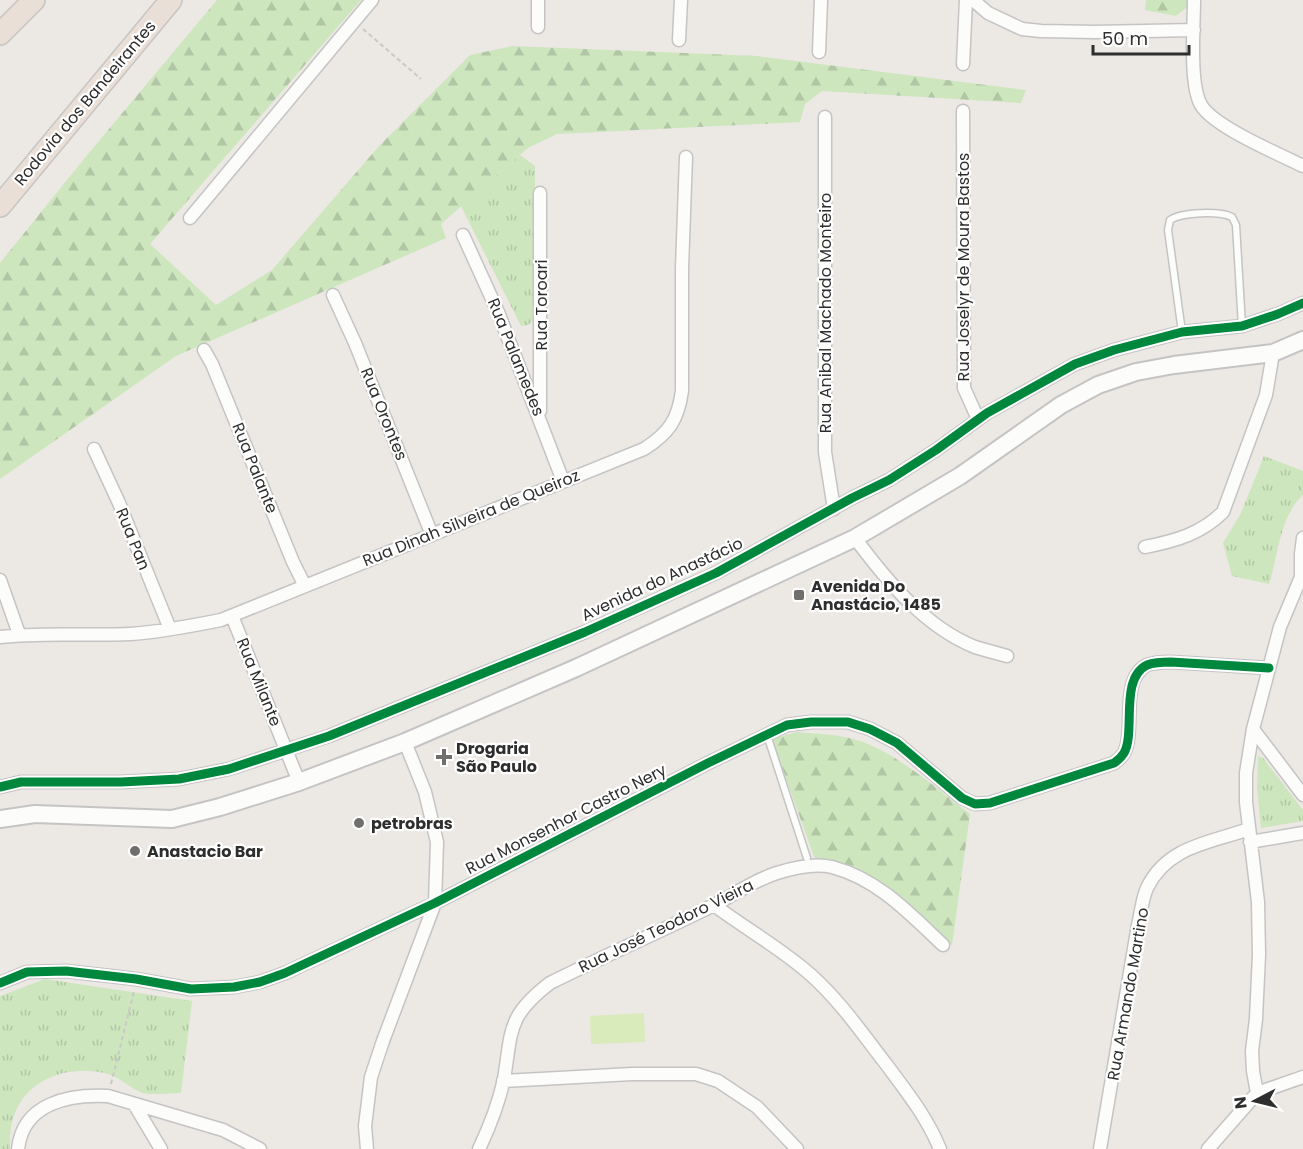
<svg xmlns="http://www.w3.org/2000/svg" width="1303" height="1149" font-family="Poppins,sans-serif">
<defs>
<pattern id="forest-firs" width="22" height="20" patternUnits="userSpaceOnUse" patternTransform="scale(1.5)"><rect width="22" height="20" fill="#cee6be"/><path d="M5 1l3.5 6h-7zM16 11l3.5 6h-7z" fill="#b1c6a4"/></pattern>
<pattern id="park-tufts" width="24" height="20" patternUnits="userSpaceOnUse" patternTransform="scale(1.5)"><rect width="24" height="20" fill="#cee6be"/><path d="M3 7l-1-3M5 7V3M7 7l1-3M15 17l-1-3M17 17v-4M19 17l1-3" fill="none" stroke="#b1c6a4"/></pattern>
</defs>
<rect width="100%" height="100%" fill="#ece8e4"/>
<!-- forest -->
<path fill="url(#forest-firs)" d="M217,0H361L150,244L216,305L272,270L379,146L470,55L512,46L757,56L1026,90L1021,103L822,91L805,104L800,122L557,134L528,148L441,224L446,238L176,356L0,479V263L88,154Z
M1146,0H1196L1176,16L1145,10Z
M797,732C817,734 837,734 857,740C896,752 937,789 970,814L952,945L873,879L853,867L814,857L772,739Z"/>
<!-- park -->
<path fill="url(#park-tufts)" d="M520,155L535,166L534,320L528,325L521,326L461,206Z
M1264,456L1303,471V495C1280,515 1278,556 1269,584L1232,576L1223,543L1241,513Z
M1258,756L1263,758L1303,810V821L1261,828L1257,789Z
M45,979L192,1001L181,1093C171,1093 148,1096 140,1092C128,1087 119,1076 104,1073C70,1065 28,1078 15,1113C10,1124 10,1137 10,1149H0V996Z"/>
<!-- pitch -->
<path fill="#d9eabb" d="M644,1013L645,1042L591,1044L590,1016Z"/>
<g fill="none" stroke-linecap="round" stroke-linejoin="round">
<!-- lane casing -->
<g stroke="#c5c4c5" stroke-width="9">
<path id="lane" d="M1182,332L1168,230L1170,220C1182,212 1219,211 1232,217L1236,225L1242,326
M769,741L807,858"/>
</g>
<!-- street casing -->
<g stroke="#c5c4c5" stroke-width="15">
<path id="street" d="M973,0L988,13L1022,29L1041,31L1095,32L1194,30
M1194,0C1194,25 1189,84 1201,105C1214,127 1279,154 1303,166
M538,27V0
M679,40L681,0
M819,52L821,0
M963,64L966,0
M963,111L964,388L978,419
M825,117V452L834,509
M540,193V411
M190,218L372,0
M463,235L498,312L563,481
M333,295L355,343L432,535
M204,350L212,364L293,562L305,586
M94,449L119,503L170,629
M855,538C886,580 925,627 975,647C985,650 996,653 1007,656
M1303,538L1301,554V577L1303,580
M1145,547C1175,541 1201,534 1223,512L1266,395L1273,353
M0,580L19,634
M232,616L299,782
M0,637C43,632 86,636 130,634C160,632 191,626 221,620L644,449C669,433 678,420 682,391V268L686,157
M1253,729L1303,795
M0,787L21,782H121L179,779L229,769L329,736L585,632L716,573L852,498L889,480L936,450L987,413L1075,364L1114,350L1182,332L1242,326L1278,314L1303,303
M1250,842L1303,833
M714,905C746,929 782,949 811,975C840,1001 862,1033 886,1064C906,1091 927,1117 940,1149
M0,983L27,972L66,971L136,979L191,989L234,987L260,982L285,973L435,903L708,763L787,725L811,722H848L870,729L897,743L962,798L975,804L990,803L1114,763C1118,760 1121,758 1124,753C1136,732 1119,679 1147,665C1155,662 1163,662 1171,662L1269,668
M503,1081L632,1074H696L718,1081L757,1107L797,1149
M1257,1093L1253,1071L1252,1051L1256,1019L1259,955L1258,902L1246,802V773L1253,729L1280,627L1301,577
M134,1104L161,1149
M18,1149C23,1103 69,1094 108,1096L223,1130L260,1149
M367,1149L365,1126L371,1077L383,1041L435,903L437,842L425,792L405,742
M479,1149C489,1128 499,1102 504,1079C512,1030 507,1016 550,983C604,956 659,932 712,906C734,895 754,880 777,873C793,868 815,863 832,867C878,879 910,914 943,945
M1100,1149L1138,925C1141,913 1142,899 1147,888C1167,846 1210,843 1249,829
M1208,1149L1257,1093L1303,1077"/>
</g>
<!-- secondary casing -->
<g stroke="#c5c4c5" stroke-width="20">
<path id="secondary" d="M0,819L35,814L172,819L220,807L299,782L405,742L576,668L855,538L960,476L1061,405L1098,385L1136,372L1174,365L1273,353L1303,340"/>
</g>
<!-- highway casing -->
<g stroke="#c6c5c4" stroke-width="24">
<path id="highway" d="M0,34L34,0
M0,206L171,0"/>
</g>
<!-- path -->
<path stroke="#c9c9c8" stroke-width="2" stroke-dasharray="4.5 3" stroke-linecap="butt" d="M363,29L421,79
M111,1084L134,991"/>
<!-- lane -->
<use href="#lane" stroke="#fcfcfb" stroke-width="6"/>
<!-- street -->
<use href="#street" stroke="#fcfcfb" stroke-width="12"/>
<!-- secondary -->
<use href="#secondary" stroke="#fcfcfb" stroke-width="16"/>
<!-- highway -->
<use href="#highway" stroke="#eadfd6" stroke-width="21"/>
<!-- cycleway casing -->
<g stroke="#fff" stroke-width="13">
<path id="cycleway" d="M0,787L21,782H121L179,779L229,769L329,736L585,632L716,573L852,498L889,480L936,450L987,413L1075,364L1114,350L1182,332L1242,326L1278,314L1303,303
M0,983L27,972L66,971L136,979L191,989L234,987L260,982L285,973L435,903L708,763L787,725L811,722H848L870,729L897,743L962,798L975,804L990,803L1114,763C1118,760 1121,758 1124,753C1136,732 1119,679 1147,665C1155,662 1163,662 1171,662L1269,668"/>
</g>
<!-- cycleway -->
<use href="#cycleway" stroke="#00873e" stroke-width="9"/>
</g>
<!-- markers -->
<g fill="#706f6e" stroke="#fff" stroke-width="2">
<rect x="793" y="589" width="12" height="12" rx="3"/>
<path d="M441 748h6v6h6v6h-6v6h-6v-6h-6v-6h6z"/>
<circle cx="359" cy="823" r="6"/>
<circle cx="135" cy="851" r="6"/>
</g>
<g text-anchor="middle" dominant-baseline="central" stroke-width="4.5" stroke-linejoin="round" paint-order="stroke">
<!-- street labels -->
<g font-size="16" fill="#2e2e2e" stroke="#fff">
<text transform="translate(85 103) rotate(-50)">Rodovia dos Bandeirantes</text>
<text transform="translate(963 267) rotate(-90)">Rua Joselyr de Moura Bastos</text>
<text transform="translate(541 305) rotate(-90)">Rua Toroari</text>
<text transform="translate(825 313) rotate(-90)">Rua Anibal Machado Monteiro</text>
<text transform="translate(516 357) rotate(68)">Rua Palamedes</text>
<text transform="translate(384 414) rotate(68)">Rua Orontes</text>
<text transform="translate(255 468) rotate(68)">Rua Palante</text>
<text transform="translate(471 518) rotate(-22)">Rua Dinah Silveira de Queiroz</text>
<text transform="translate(133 539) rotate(68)">Rua Pan</text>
<text transform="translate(662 579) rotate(-25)">Avenida do Anastácio</text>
<text transform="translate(259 682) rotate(68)">Rua Milante</text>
<text transform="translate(566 819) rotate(-27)">Rua Monsenhor Castro Nery</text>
<text transform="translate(666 926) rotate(-26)">Rua José Teodoro Vieira</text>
<text transform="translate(1128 994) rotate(-80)">Rua Armando Martino</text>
</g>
<!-- poi labels -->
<g font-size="16" font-weight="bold" fill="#2e2e2e" stroke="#fff" text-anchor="start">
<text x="811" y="586">Avenida Do<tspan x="811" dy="18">Anastácio, 1485</tspan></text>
<text x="456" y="748">Drogaria<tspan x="456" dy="18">São Paulo</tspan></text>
<text x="371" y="823">petrobras</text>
<text x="147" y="851">Anastacio Bar</text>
</g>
</g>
<!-- north arrow -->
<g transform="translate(1255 1101) rotate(263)" stroke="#ffffff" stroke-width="4.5" paint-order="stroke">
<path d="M0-4.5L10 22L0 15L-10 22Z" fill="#2e2e2e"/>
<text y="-9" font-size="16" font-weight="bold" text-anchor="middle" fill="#2e2e2e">N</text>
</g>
<!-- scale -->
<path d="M1093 45v9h96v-9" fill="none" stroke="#2e2e2e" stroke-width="3"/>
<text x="1102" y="45" font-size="18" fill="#2e2e2e" stroke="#ffffff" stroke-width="4.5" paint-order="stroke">50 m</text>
</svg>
